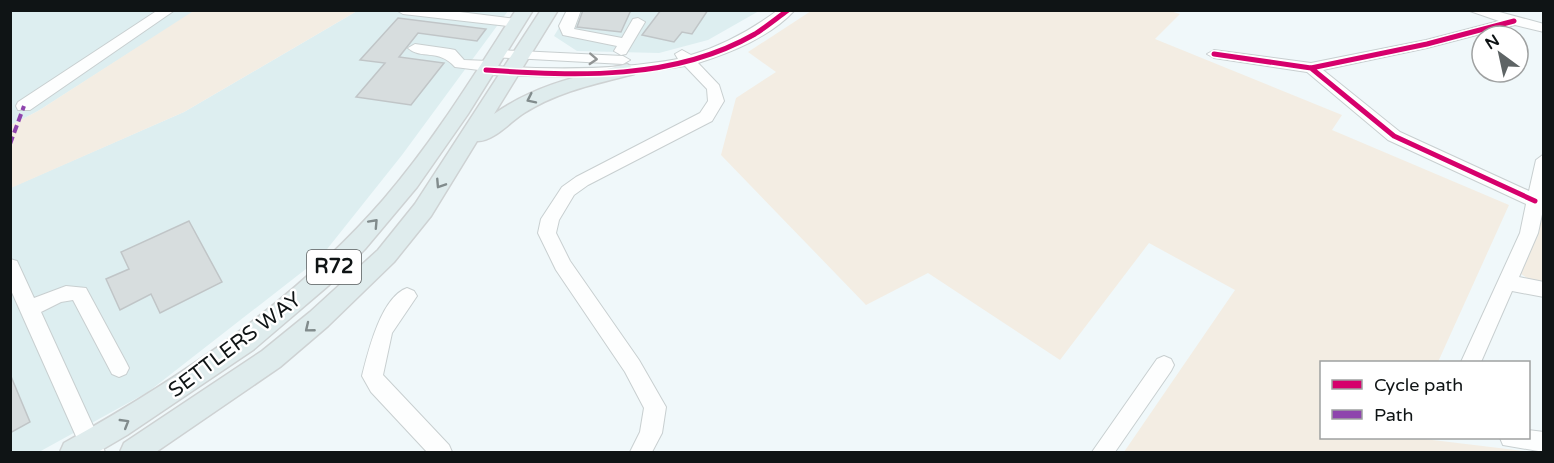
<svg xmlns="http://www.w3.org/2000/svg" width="1554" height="463" font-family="'Varela Round',sans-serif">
<rect width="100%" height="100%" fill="#f0f8fa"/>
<!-- built -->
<path fill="#ddeef0" d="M11,11H195L38,111L11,125Z
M357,11H508L402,155L320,258L148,392L39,452H11L10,188L184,112Z
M569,11H759L708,40L659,53L577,51L554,36Z"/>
<!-- green -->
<path fill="#f3ede3" d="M195,10L357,11L184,112L11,188V125L38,111Z
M811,11H1170L1180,14L1155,39L1342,115L1332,130L1509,205L1438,362H1322V438H1416L1532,452H1124L1235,290L1149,243L1060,360L928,273L866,305L721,155L736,98L776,72L748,52Z
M1543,177V288L1521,274L1519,263Z"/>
<!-- building -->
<path fill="#d7ddde" stroke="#c0c5c7" stroke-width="1.5" d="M583,10H631L621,32L577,27Z
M661,10H708L692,34L682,32L674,42L642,35Z
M398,18L486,29L477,41L418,33L399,57L444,63L411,105L356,97L385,63L360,60Z
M189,221L222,282L160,313L151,294L120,310L106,279L129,269L121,252Z
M10,374L30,422L10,433Z"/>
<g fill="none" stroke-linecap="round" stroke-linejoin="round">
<!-- minor casing -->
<g stroke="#c8cfd0" stroke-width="2">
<path id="minor" d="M158,10H175L30,110H18L16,106L18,102Z
M396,10H444L517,19L524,23L517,27L403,14Z
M567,10H581L574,29L622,38L633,19L638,18L645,22L626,54L621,55L614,51L617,46L563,35L559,26Z
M778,10H795C770,37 732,52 698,63L719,85L724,101L712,121L588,185L574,195L559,220L556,233L570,261L639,360L666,407L662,433L652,452H630L640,432L644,408L625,372L556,270L538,233L541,219L562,187L576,177L700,113L708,101L707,89L685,66L605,78L486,75L479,70L455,67C438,48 421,60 408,48L415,44L450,49L455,50L464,60L488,61L495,66C557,70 617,70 678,59L675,54L682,50L691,55C724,45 751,30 778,10Z
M1467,10H1492L1544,24V32L1515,25L1427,48L1323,70L1400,132L1529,191L1536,160L1544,154V205L1538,233L1519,277L1544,282V297L1512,291L1481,362H1461L1520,233L1526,204L1388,140L1307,72L1214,58L1207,54L1214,50L1311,63L1426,40L1499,21Z
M497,50L623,56L630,60L623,64L492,57L490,54Z
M10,259L17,261L34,298L66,286L86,288L126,362L129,368L126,374L119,377L112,374L73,300L61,302L41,312L105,452H83L10,288Z
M407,288L414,291L417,296L392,333L383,375L449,445L452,452H427L371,392L362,376C368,352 381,297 407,288Z
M1164,356L1171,359L1174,365L1171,371L1115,452H1092L1157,359Z
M1528,430L1544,432V452L1503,445L1500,438H1528Z"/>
</g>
<!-- major casing -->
<g stroke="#ced2d3" stroke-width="3">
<path id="major" d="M516,10H533L468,114L417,187L365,249L329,285L253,350L127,435L98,452H60L64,443C182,377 294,302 383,200C434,141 474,75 516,10Z
M541,10H558L494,114C535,85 579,76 627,64L636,70L634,74C595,84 559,91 524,113C511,121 493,142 477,141L431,216L394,262L328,326L280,367L156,452H120L124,443L262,351L310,312L378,250L415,204Z"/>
</g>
<!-- minor -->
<use href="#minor" fill="#fdfefe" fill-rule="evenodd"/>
<!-- major -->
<use href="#major" fill="#dfeced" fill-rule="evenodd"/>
<!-- quiet -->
<path stroke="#8e44ad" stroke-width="4" stroke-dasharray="8 4" stroke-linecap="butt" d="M10,144L24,106"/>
<!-- cycleway casing -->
<g stroke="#fff" stroke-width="8">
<path id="cycleway" d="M1214,54L1311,68L1427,44L1514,21
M1311,68L1394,136L1535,201
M486,70C576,76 673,81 755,34C766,27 777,18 788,10"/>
</g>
<!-- cycleway -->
<use href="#cycleway" stroke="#d6006c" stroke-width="5"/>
</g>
<!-- one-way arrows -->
<defs><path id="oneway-chevron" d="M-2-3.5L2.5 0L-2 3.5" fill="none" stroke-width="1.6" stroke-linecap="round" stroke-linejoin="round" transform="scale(1.5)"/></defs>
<use stroke="#929595" href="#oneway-chevron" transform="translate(593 59) rotate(3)"/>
<g stroke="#818b8c">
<use href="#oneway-chevron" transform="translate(531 99) rotate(154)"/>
<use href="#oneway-chevron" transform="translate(440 184) rotate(123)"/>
<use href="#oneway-chevron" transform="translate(374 223) rotate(-47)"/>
<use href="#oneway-chevron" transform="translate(309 328) rotate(141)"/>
<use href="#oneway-chevron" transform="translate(125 423) rotate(-31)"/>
</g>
<g text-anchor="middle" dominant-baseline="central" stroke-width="5" stroke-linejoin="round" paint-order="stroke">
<!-- shield labels -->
<rect fill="#fff" stroke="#575a5b" stroke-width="1.5" x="307" y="250" width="54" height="34" rx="4.5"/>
<g font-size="20" font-weight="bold" fill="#0f1415">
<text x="334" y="267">R72</text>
</g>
<!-- street labels -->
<g font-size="21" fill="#0f1415" stroke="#fff">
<text transform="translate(235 345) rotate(-37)">SETTLERS WAY</text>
</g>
</g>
<!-- border -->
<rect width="1554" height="463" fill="none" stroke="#0f1415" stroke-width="24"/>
<!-- legend -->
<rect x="1320" y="361" width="210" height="78" fill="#ffffff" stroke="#9fa1a1" stroke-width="1.5"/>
<rect x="1332" y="380" width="30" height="9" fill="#d6006c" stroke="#9fa1a1" stroke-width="1.5"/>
<text x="1374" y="391" font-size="18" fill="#0f1415">Cycle path</text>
<rect x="1332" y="410" width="30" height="9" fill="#8e44ad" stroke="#9fa1a1" stroke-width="1.5"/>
<text x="1374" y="421" font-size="18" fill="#0f1415">Path</text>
<!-- north arrow -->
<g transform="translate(1500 54) rotate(327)"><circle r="28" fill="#ffffff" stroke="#9fa1a1" stroke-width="1.5"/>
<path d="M0-4.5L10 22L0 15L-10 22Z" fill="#5e6465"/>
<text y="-9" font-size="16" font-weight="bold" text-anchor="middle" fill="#0f1415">N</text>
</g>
</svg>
